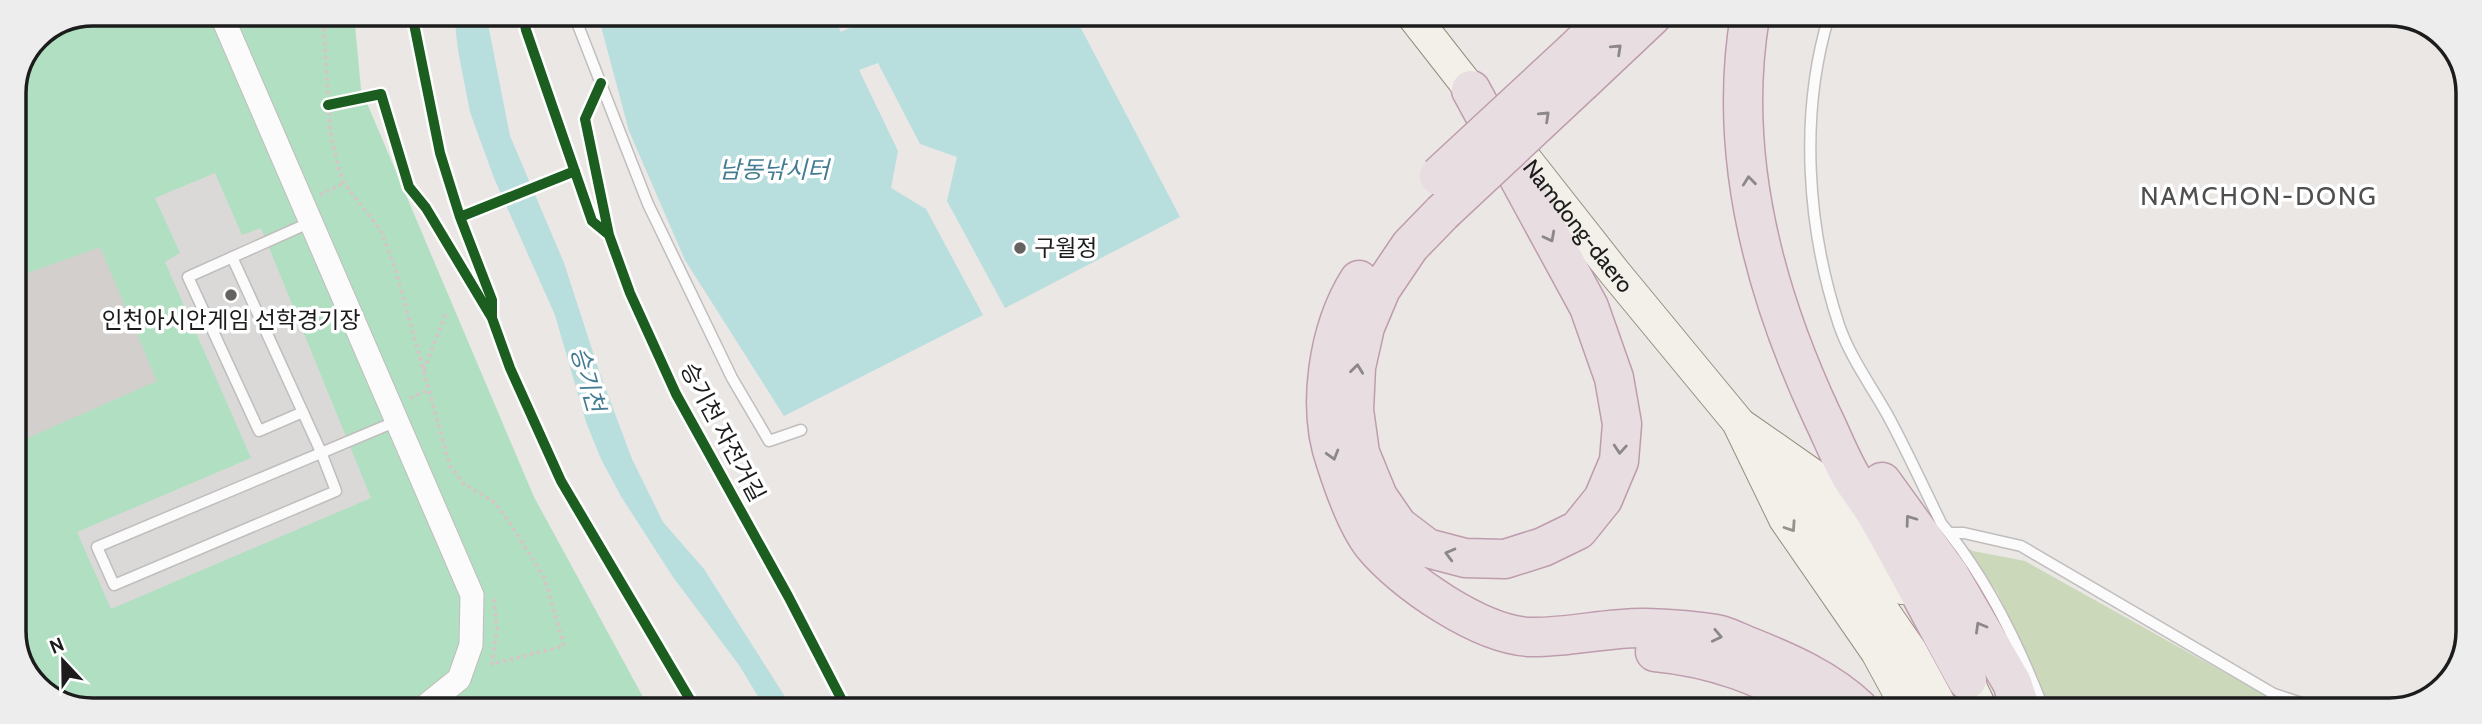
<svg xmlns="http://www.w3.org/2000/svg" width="2482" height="724" font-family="Cabin,'Noto Sans KR',sans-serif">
<rect width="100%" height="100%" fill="#eae7e5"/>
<!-- forest -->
<path fill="#cbd8ba" d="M1965,547L1973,551L2025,561L2270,698L2304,710H2049L2038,677L1997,592Z"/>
<!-- pitch -->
<path fill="#b0e0c1" d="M93,14H354L361,89L534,497L649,708L72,707L31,679L14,636V93L38,37Z"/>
<!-- parking -->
<path fill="#dad9d8" d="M215,173L242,235L261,228L371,498L111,609L77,532L251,458L165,262L180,253L155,198Z"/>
<!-- water -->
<path fill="#b8dedd" d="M454,14H486L510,136L564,263L599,371L632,459L663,522L704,569L792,708H765L739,665L673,577L622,498L601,459L586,422L555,315L494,178L470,112L458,50Z
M598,15H832L841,32L860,23L856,15H1074L1180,217L1005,308L947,201L957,157L920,144L878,63L859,70L898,151L891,188L926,209L983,315L784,416L685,260L629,131Z"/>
<!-- building -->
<path fill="#d2cfcd" d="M100,247L157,381L14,444V278Z"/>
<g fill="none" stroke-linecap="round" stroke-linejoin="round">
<!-- service casing -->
<g stroke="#c0bebd" stroke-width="13">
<path id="service" d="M574,15L648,204L732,378L769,441L801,430
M1829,16C1799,114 1807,228 1839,325C1850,357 1870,384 1887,414C1906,449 1923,486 1941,523L1949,533H1964L2021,546L2274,694L2323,710
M232,257L321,452L336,491L114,585L97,547L397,421
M303,412L259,431L188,277L311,222
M1949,533C1991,586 2020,647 2044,710"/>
</g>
<!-- minor casing -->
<g stroke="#c0bebd" stroke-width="25">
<path id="minor" d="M221,14L472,595L471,645L459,679L423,708"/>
</g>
<!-- secondary casing -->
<g stroke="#94907d" stroke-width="34">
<g id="secondary">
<path d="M1413,16L1485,108"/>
<path id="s1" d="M1515,146L1615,273L1738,422L1785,519L1877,652L1908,709"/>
<path d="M1741,425L1814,476L1902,588"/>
<path d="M1777,473L1873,596L1910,650L1942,709"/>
<path d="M1954,662L1967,680L1981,709"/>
</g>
</g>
<!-- motorway casing -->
<g stroke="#bf9cad" stroke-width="41">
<path id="motorway" d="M1750,16C1727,153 1764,292 1822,416C1832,436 1840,458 1852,478C1860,491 1871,504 1878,517C1909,571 1937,626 1967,680
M1575,50L1610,16
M1582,82L1652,16
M1442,213L1410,246L1381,289L1365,327L1356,367L1354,410L1360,453L1378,497L1398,526L1427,548L1465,558L1505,559L1543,547L1578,530L1603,499L1619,461L1622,424L1614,378L1589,307L1471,90
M1359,280C1328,329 1316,408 1336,463C1344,488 1357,525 1373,545C1403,582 1481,635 1530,637C1569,638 1608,627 1646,628C1668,629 1699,630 1720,635C1730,638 1740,643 1750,647C1788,662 1829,680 1859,709
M1882,482L1950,576L2012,683L2021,710
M1655,652C1710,657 1768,676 1813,709"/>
</g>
<!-- path -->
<path stroke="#d5c5c7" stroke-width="3.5" stroke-dasharray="3.5 3.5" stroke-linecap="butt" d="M323,14L330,130L338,166L344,183L381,231L395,268L450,466L464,484L494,502L508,520L544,577L564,646L492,664L497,629L494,597
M320,195L344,183
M424,370L446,313
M410,398L428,390"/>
<!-- service -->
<use href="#service" stroke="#fcfbfb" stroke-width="10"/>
<!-- minor -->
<use href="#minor" stroke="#fcfbfb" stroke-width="23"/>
<!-- secondary -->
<use href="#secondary" stroke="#f2f0e9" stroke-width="32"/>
<!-- motorway -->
<use href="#motorway" stroke="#e8dee2" stroke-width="38"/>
<!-- motorway-bridge casing -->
<g stroke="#bf9cad" stroke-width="41" stroke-linecap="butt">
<path id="motorway-bridge" d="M1439,176L1575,50
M1442,213L1582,82"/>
</g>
<!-- motorway-bridge -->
<use href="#motorway-bridge" stroke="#e8dee2" stroke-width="38"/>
<!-- cycleway casing -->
<g stroke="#fff" stroke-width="15">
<path id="cycleway" d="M412,14L440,153L460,217L492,300V318L510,368L561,481L695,708
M523,15L526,30L592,221L609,235L630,293L676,394L788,596L846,708
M601,83L585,119L609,235
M328,105L381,94L409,187L426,208L492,318
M460,217L575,171"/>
</g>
<!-- cycleway -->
<use href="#cycleway" stroke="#1b5e20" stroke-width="10"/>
</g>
<!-- one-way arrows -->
<defs><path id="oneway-chevron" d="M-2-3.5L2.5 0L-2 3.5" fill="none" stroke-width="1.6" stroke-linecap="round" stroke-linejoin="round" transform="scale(1.75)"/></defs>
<g stroke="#8c8789">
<use href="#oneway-chevron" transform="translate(1617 49) rotate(-43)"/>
<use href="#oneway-chevron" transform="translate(1545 116) rotate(-43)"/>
<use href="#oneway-chevron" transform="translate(1749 181) rotate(-96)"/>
<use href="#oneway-chevron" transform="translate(1550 237) rotate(62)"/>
<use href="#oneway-chevron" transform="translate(1357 369) rotate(-83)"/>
<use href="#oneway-chevron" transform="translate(1620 449) rotate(94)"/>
<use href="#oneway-chevron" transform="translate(1333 455) rotate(74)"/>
<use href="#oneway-chevron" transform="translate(1910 520) rotate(-126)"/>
<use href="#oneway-chevron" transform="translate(1450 554) rotate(-165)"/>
<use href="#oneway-chevron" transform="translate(1980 627) rotate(-120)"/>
<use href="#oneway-chevron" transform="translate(1717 636) rotate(12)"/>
</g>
<use stroke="#92918d" href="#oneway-chevron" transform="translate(1791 527) rotate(56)"/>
<!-- markers -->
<g fill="#646362" stroke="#fff" stroke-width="2.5">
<circle cx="1020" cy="248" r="7"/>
<circle cx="231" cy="295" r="7"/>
</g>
<g text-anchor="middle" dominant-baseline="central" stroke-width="7" stroke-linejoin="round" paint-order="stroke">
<!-- street labels -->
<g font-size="23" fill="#1c1c1c" stroke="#fff">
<text stroke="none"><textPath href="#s1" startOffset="102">Namdong-daero</textPath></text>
<text transform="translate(723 432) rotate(62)">승기천 자전거길</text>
</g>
<!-- poi labels -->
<g font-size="23" fill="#1c1c1c" stroke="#fff" text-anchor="start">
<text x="1034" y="248">구월정</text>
<text x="231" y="320" text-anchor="middle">인천아시안게임 선학경기장</text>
</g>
<!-- water labels -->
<g font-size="24" font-style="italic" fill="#437b91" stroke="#fff">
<text x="774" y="169">남동낚시터</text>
<text transform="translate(588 379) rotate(74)">승기천</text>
</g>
<!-- quarter labels -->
<g font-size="26" letter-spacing="2" fill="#4f4f4f" stroke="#fff">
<text x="2259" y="196">NAMCHON-DONG</text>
</g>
</g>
<!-- crop -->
<path d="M0 0H2482V724H0ZM93 26H2389A67 67 0 0 1 2456 93V631A67 67 0 0 1 2389 698H93A67 67 0 0 1 26 631V93A67 67 0 0 1 93 26Z" fill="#ededed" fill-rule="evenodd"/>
<path fill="none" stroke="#1c1c1c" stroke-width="3.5" d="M93 26H2389A67 67 0 0 1 2456 93V631A67 67 0 0 1 2389 698H93A67 67 0 0 1 26 631V93A67 67 0 0 1 93 26Z"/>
<!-- north arrow -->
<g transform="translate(63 661) rotate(338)" stroke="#ffffff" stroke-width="5" paint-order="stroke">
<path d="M0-5L12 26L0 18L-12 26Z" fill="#1c1c1c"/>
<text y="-10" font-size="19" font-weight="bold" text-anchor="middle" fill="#1c1c1c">N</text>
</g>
</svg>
